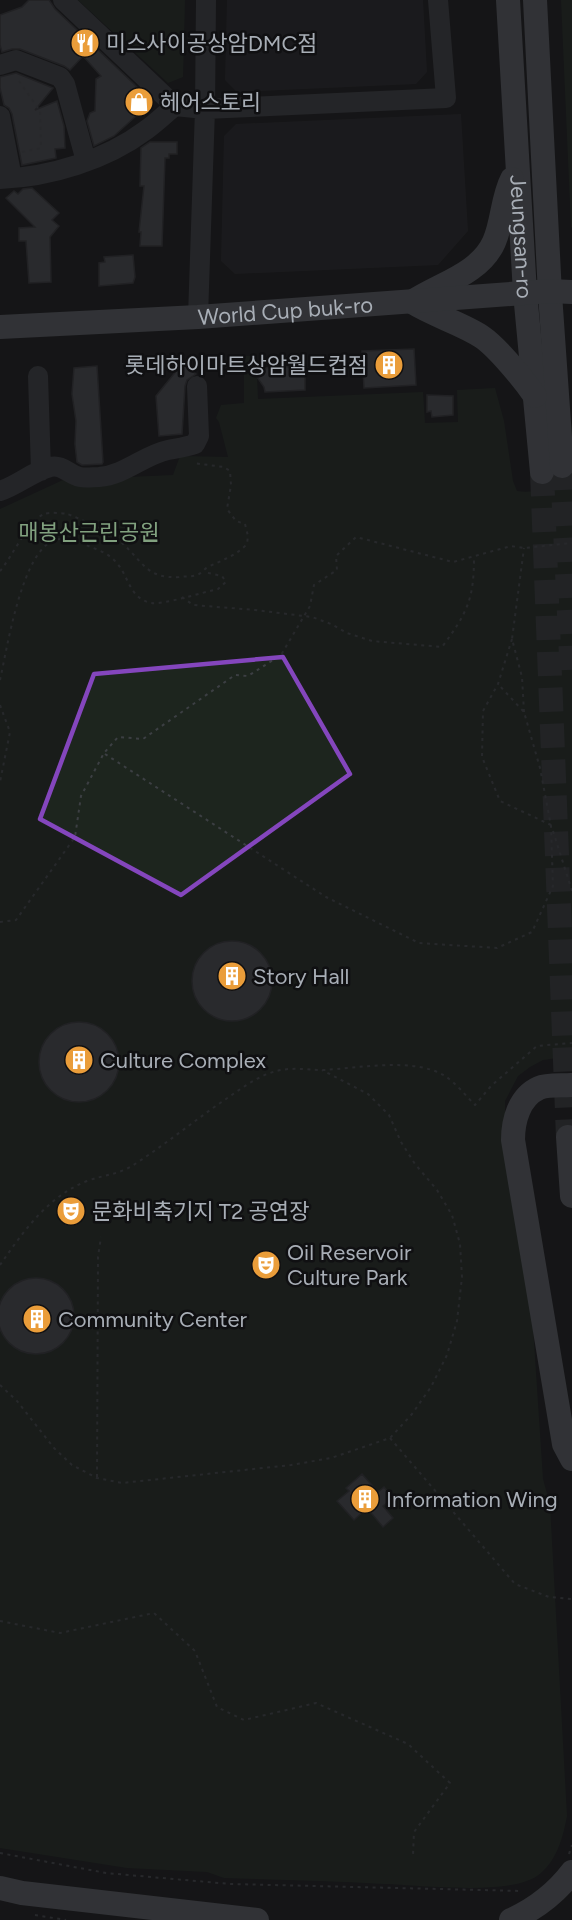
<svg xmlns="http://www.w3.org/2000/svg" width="572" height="1920" font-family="Figtree,'Noto Sans KR',sans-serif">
<rect width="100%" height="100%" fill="#151517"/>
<!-- built -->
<path fill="#212124" d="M227,0H423L427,72L416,84L237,92L225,80Z
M461,114L468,231L438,265L235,274L221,261L224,136L236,124Z"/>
<!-- green -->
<path fill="#1d251e" d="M78,0H185L183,77L168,83Z
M561,0H572V228L571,227Z
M244,356H256L258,399L423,392L425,423L458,422L457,390L495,388L504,421L513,481L517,491C536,494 547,487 562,477L572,422V1056L543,1060L530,1067L518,1076L505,1101V1119L533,1327L543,1479L550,1505L567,1816C563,1838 556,1863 537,1876C508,1896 420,1885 384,1884C330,1881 277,1880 224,1878L207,1872L127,1868L0,1848V509L63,480L173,475L180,456L228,457L219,422L216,418L221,405L244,403Z"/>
<!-- building -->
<path fill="#424347" stroke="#2f3033" stroke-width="1.5" d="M29,0H49L55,9L134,84L147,99L144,103L147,106L114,136L94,146L87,121L90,113L95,111L96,79L101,76L83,56L70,70L64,66L20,49H12L2,52L0,45V15L22,7Z
M16,73L53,88L35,110L57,101L64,126L65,148L55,149L56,158L22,165L12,114L9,108L4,105L0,88V77Z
M150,142H177V154H169V158H165L162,246H140L141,232H139L144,186H140L141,148Z
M32,188L59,213L52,220L59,226L50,237L51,282L29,283L26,241H19V228L35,227L6,198L14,191L18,194L23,189Z
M133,255L135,277L133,283L99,286V263L105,262L104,257Z
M414,349L416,385L364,388L362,351Z
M182,364L196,374L187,380L185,386L182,434L159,436L156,396Z
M97,366L103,462L102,464L82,465L77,462L75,444L76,421L72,394L74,368Z
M305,366V390L265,392L264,387L257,377L260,368Z
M427,395L453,396V415L432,417L431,411L427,412Z
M192 981a40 40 0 1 1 80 0a40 40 0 1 1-80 0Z
M39 1062a40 40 0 1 1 80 0a40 40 0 1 1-80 0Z
M-2 1316a38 38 0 1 1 76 0a38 38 0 1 1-76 0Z
M362,1474L378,1492L384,1487L393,1498L383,1506L393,1518L383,1527L367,1508L354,1520L337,1501L349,1491L346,1488Z"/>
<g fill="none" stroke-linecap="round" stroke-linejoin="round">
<!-- major-tunnel -->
<path stroke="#323437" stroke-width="24" stroke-dasharray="24 12" stroke-linecap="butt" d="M562,466L572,677
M542,472L568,1137"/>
<!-- path -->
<path stroke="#3c3f43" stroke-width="2" stroke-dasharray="3 4.5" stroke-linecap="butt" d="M19,81L40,111L41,148L22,152
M0,571C12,557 29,520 44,514C49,512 62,513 67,514C78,517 116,536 123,544C143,562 147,579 179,577C185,576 191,577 197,575C202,573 204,569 208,567C222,560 236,556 247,544L248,536L245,524L236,521L227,509L231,485L230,471L224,467L193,463
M182,597L193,605L255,610L312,617L331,624L347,633L372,641L442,647C467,613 474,600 474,557
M512,639L498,684L483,711L482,757L500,801L551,825
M0,680C7,649 22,550 55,540C64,537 77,541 86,545C95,549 106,552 114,560C129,574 128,598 151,603C163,605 204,592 218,589L226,582L222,576L204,572
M0,705L10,732L0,782
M524,712L522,677L512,639L524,548
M105,754L326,897L419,943L497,948L532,932L553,886L551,826L540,768L524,712L498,684
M553,831L572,891
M0,922L16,920L75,837L81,796L104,753L118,737L143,739L235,675L248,676L281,655L310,606L314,585L337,570L336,556L356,537L453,562L511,546L524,548L572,543
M0,1265C23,1232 48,1196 87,1181C106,1174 120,1175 138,1162C167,1143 194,1121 223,1101C238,1091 253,1079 270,1073C289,1066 304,1070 324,1070C358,1068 415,1057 445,1076C456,1083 466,1096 475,1105L491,1086L537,1046L572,1043
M0,1385L17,1401L54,1448L72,1465L97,1478L122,1483L291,1465L331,1458L390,1438L412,1414L431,1387L447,1355L457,1321L462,1277L460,1244L452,1215L437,1190L415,1164L401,1142L389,1115L368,1094L322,1070
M390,1438L515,1584L549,1597L572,1599
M97,1477L98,1257L101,1237
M0,1621L60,1633L154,1613L195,1651L217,1707L244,1720L316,1703L408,1744L450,1783L414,1832L413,1855
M0,1853L106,1873L230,1884L522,1891
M569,1854L572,1845
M35,1915L66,1920"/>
<!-- minor -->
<path stroke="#36383c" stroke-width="20" d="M63,0L175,106L205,109L446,98L438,0
M0,65L16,60L60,77L65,84L86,161
M0,116L12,178
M0,179C50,177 106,160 146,130C156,123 165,114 175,106
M198,317L205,109L206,0
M38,376L41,471
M0,491C18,485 32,472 50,467C63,464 69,475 80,477C86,478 93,477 99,477C125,475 144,455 168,450C178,448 186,447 195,444L199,436L197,386"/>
<!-- major -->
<g stroke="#52555b" stroke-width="24">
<path id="s1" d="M508,0L525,293L542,472"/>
<path d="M535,0L550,294L562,466"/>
<path d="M512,179C502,198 503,222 494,242C480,274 439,284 412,302C434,316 461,323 482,337C498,348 524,380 535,396"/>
<path id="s2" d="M0,327L198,317L550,291L572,292"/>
<path d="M572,1085C562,1086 548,1084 539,1088C519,1097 513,1121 513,1140L564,1444L572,1459"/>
<path d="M568,1137L572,1196"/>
<path d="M0,1888L22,1893L257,1920"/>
<path d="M511,1920C535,1909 556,1893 572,1872"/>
</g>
</g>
<!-- marked area -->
<path d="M0 0H572V1920H0ZM283,657L350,774L181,895L40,819L94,674Z" fill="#151517" fill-opacity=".55" fill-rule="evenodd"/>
<path fill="none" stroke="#8446bd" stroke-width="4.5" stroke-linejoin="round" d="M283,657L350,774L181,895L40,819L94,674Z"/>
<!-- icons -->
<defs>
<g id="restaurant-disc" transform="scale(1.5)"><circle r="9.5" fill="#ea9d3a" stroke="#101012"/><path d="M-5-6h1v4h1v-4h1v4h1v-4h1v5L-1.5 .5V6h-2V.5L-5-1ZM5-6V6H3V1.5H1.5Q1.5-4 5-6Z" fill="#fff"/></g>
<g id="shop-disc" transform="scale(1.5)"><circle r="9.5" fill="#ea9d3a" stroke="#101012"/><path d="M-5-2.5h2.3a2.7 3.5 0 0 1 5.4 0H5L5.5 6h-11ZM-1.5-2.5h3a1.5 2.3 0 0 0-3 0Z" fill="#fff"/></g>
<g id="building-disc" transform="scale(1.5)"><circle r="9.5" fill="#ea9d3a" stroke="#101012"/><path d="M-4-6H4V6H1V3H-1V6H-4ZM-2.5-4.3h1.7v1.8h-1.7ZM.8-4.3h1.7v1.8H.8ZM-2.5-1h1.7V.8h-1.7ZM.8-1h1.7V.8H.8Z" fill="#fff"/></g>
<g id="theatre-disc" transform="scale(1.5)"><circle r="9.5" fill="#ea9d3a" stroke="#101012"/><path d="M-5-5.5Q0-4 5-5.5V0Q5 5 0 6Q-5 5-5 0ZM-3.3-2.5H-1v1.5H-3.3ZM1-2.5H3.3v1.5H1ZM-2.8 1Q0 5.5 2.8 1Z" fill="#fff"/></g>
</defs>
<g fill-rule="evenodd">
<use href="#restaurant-disc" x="85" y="43"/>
<use href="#shop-disc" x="139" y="102"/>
<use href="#building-disc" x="389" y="365"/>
<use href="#building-disc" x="232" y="976"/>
<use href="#building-disc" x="79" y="1060"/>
<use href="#theatre-disc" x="71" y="1211"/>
<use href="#theatre-disc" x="266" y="1265"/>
<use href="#building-disc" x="37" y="1319"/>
<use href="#building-disc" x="365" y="1499"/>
</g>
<g text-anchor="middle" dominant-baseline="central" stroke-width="5" stroke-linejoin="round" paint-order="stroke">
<!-- poi labels -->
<g font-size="22" fill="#a8aeb6" stroke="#101012" text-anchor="start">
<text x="106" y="43">미스사이공상암DMC점</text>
<text x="160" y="102">헤어스토리</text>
<text x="368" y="365" text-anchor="end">롯데하이마트상암월드컵점</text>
<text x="253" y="976">Story Hall</text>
<text x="100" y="1060">Culture Complex</text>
<text x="92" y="1211">문화비축기지 T2 공연장</text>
<text x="287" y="1252">Oil Reservoir<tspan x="287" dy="25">Culture Park</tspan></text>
<text x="58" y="1319">Community Center</text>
<text x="386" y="1499">Information Wing</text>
</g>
<!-- street labels -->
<g font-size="22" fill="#a8aeb6" stroke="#101012">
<text stroke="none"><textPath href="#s1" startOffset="237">Jeungsan-ro</textPath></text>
<text stroke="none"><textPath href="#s2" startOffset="286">World Cup buk-ro</textPath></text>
</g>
<!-- park labels -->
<g font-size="22" fill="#81a17f" stroke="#101012">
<text x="89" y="532">매봉산근린공원</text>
</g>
</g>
</svg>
